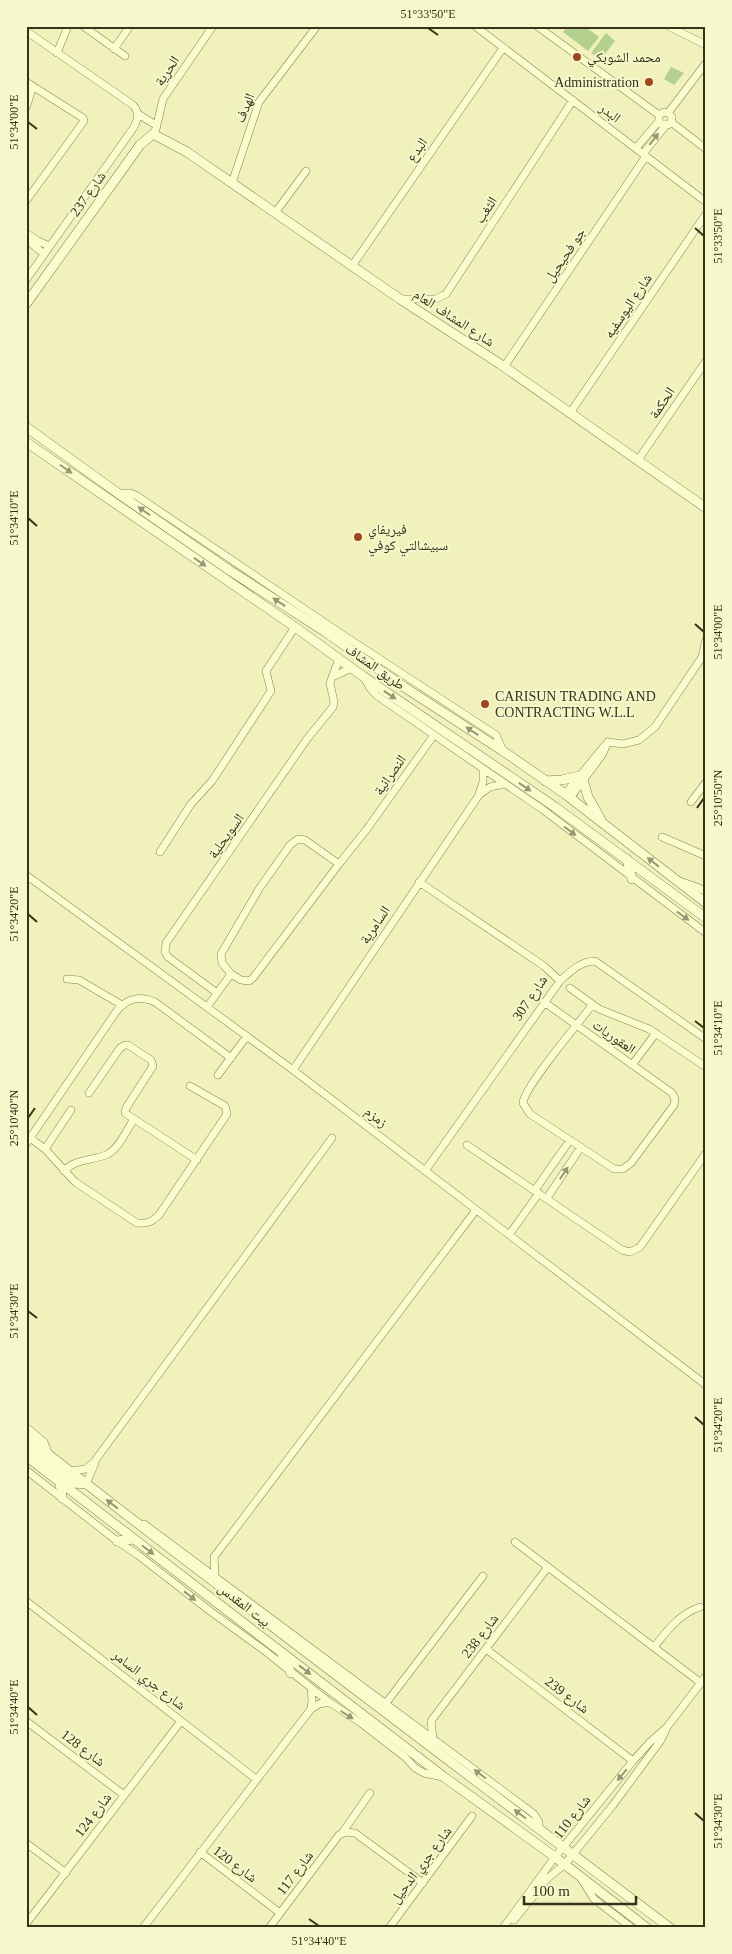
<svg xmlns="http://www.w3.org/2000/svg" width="732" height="1954" font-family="'Times New Roman','Noto Naskh Arabic',serif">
<rect width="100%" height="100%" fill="#f0f1bb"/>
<!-- green -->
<path fill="#b3d08e" d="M568,26H584L599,37L588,51L563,32Z
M606,33L615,41L600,60L591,53Z
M671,67L684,73L674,85L664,79Z"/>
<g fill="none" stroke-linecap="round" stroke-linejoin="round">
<!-- minor casing -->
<g stroke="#8a8254" stroke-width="8">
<path id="minor" d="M83,26L125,56
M475,26L706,202
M537,26L659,115
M668,26L706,45
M26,31L133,105C140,113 138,118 134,127L26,280
M114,49L130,26
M57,53L68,26
M26,82L83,118L84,121L26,201
M26,108L33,86
M668,113L672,117L671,122L668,125L661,124L659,121V115L664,112L668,113L706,63
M138,114L156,125
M671,122L706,149
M153,134L156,129L163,99L213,26
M636,148L659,121
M643,154L666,125
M232,183L259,102L317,26
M275,213L306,171
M26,233L38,241L49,246
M26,239L44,254
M352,266L503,48
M400,299H436L446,294L573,100
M504,367L646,156
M570,413L706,214
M638,460L706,361
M119,494L130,493L137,496L340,633L496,735L503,751
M332,677L352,668
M364,677L370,688L376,695L542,809L706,933
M608,742L623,744L639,740L655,727L702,657L706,640
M479,794L483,782V770
M565,794L606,744
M570,798L602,755L608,742
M691,802L706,782
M662,837L706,856
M160,852L191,804L212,781L271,691L266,671L295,627
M26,875L293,1070L706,1385
M679,881L697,887L706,892
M419,882L544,966L560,981L425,1171
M231,974L241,980L249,981L253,978L339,864
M67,979L79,980L122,1005
M560,981C571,971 579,962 595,961L706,1039
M570,988L599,1009L649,1029L706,1067
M217,993L168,957L165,952L166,943L307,739L333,707L334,702L330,683L339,659
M544,1002L672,1093L675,1099L674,1105L631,1163L623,1169H614L530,1114L523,1103C524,1087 579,1023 592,1005
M207,1007L231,974L222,963L221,954L259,889L290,845L298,839L305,840L339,864L367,829L434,735
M632,1065L656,1033
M293,1070L479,795L490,787L504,784
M218,1075L247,1036
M89,1093L120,1048L125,1045H128L151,1060L153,1066L126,1108L125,1113L197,1160
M30,1138L45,1149L75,1182L137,1223C147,1224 152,1222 159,1215L227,1114L225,1106L190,1086
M26,1144L116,1012C127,998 139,995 155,1002L231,1058
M467,1145L622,1250L630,1252L640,1247L706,1153
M45,1149L71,1110
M64,1171C76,1158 93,1161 108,1154C119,1148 127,1130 134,1119
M535,1190L570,1140
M547,1198L581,1147
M509,1235L539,1193
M26,1427L44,1442L49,1455
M26,1470L117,1541L138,1555L210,1611L265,1651L329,1702L361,1723L405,1757L415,1768L424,1773L443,1777
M70,1471L86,1469L94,1462L332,1138
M86,1484L95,1463
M144,1524L534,1814L539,1822V1829
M515,1542L701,1683
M215,1576L214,1557L476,1210
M26,1601L256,1779
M654,1647C667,1631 679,1614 700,1607
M486,1649L633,1761
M386,1703L483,1576
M311,1709L312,1701L311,1688
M26,1721L124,1795
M433,1739L431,1721L548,1567
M342,1833L370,1793
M26,1843L66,1873
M200,1852L280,1913
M582,1880L594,1899L632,1928
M514,1920L548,1878L565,1864L613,1805L661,1740L667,1727
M26,1924L181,1721
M143,1928L311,1709L319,1704L329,1702
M269,1928L339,1835L346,1832L355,1833L423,1883
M389,1928L472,1816
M503,1928L555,1857L633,1761L650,1742L667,1727L706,1676"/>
</g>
<!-- tertiary casing -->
<g stroke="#8a8254" stroke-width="10">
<path id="tertiary" d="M26,304L140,145L153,134L187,152L400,299L500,364L706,508
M26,427L119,494L229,570L324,631L404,687L503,751L565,794L706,903
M26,442L295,627L364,677L555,807L706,918
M583,780L588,797L601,820
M545,781L562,780L579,776
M627,859L632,879
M26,1437C239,1603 455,1765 670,1928
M26,1448L74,1483L86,1484
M26,1456L444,1777L555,1857L647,1928
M60,1482L62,1498
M117,1541L134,1539
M282,1654L291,1673"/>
</g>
<!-- minor -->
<use href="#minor" stroke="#fafcce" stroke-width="7"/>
<!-- tertiary -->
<use href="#tertiary" stroke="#fafcce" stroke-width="9"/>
</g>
<!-- one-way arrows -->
<defs><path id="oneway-solid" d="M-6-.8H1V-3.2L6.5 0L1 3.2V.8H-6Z" transform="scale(1.25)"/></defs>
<g fill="#989774">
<use href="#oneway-solid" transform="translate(654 139) rotate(-52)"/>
<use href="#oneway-solid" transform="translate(66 469) rotate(35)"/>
<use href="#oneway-solid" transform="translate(144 511) rotate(-145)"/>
<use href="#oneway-solid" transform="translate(200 562) rotate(35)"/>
<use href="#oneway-solid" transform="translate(279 602) rotate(-147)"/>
<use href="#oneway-solid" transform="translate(390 695) rotate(34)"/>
<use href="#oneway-solid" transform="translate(472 731) rotate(-146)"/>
<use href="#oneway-solid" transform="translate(525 787) rotate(34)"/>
<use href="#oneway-solid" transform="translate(570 831) rotate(37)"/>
<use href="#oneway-solid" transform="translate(653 862) rotate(-142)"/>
<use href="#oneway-solid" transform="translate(683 916) rotate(36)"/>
<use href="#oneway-solid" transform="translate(564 1173) rotate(-56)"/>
<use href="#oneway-solid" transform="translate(112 1504) rotate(-142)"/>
<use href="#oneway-solid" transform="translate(148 1550) rotate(37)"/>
<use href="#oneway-solid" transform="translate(190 1596) rotate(38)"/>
<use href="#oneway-solid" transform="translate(305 1670) rotate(38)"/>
<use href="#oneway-solid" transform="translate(347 1715) rotate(32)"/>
<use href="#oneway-solid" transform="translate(480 1774) rotate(-143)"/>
<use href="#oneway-solid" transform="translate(622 1775) rotate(130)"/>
<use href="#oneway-solid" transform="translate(520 1814) rotate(-143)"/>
</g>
<!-- ticks -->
<path fill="none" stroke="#37321a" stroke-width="2" d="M428,28L438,35M28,122L37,129M695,228L704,236M28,518L37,526M695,624L704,632M697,808L704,798M28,914L37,922M695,1021L704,1028M28,1118L35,1108M28,1311L37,1318M695,1417L704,1425M28,1707L37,1715M695,1813L704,1821M309,1919L319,1926"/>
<!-- markers -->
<g fill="#9d471f" stroke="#f6f8cb" stroke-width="2">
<circle cx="577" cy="57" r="5"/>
<circle cx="649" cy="82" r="5"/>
<circle cx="358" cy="537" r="5"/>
<circle cx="485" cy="704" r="5"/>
</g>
<g text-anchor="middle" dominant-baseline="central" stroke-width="4" stroke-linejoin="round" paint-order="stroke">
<!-- poi labels -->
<g font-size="14" fill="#37321a" stroke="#f6f8cb" text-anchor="start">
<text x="587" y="57">محمد الشوبكي</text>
<text x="639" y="82" text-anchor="end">Administration</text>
<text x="368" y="529">فيريفاي<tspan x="368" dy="16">سبيشالتي كوفي</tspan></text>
<text x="495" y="696">CARISUN TRADING AND<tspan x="495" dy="16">CONTRACTING W.L.L</tspan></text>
</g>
<!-- street labels -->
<g font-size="14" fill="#37321a" stroke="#f6f8cb">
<text transform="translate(167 71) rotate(-56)">الحرية</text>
<text transform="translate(245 108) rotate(-68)">الهدف</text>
<text transform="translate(610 113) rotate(37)">البدر</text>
<text transform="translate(417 150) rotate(-55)">البدع</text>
<text transform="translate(88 194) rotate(-55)">شارع 237</text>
<text transform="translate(486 210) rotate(-57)">الثغب</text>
<text transform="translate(565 255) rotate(-56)">جو فحيحيل</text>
<text transform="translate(628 306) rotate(-56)">شارع اليوسفيه</text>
<text transform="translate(454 318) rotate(33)">شارع المشاف العام</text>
<text transform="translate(662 403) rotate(-56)">الحكمة</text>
<text transform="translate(375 667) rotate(35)">طريق المشاف</text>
<text transform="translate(390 775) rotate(-55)">النصرانية</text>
<text transform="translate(226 836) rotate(-55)">السويحلية</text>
<text transform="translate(375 925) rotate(-56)">السامرية</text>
<text transform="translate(530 998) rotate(-56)">شارع 307</text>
<text transform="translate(614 1037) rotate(35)">العقوريات</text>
<text transform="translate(376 1117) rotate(38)">زمزم</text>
<text transform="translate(244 1605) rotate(38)">بيت المقدس</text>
<text transform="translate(480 1636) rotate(-53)">شارع 238</text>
<text transform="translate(149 1680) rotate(38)">شارع جري السامر</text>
<text transform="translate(567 1695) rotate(37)">شارع 239</text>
<text transform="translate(83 1748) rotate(37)">شارع 128</text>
<text transform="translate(93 1815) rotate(-53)">شارع 124</text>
<text transform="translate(572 1817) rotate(-52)">شارع 110</text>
<text transform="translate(235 1864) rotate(37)">شارع 120</text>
<text transform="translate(421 1865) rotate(-53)">شارع جري الدحيل</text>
<text transform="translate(295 1873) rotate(-53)">شارع 117</text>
</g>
</g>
<!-- border -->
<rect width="732" height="1954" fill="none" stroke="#f6f8cb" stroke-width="55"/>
<!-- scale -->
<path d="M524 1896v8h112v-8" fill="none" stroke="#37321a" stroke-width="2.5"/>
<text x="532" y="1896" font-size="15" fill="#37321a" stroke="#f6f8cb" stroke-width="4" paint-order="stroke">100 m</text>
<rect x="28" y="28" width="676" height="1898" fill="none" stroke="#37321a" stroke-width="2"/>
<g font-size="12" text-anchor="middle" fill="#37321a">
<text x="428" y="18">51°33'50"E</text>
<text transform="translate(14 122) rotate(-90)" y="4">51°34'00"E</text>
<text transform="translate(718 236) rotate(-90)" y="4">51°33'50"E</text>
<text transform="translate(14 518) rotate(-90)" y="4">51°34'10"E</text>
<text transform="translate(718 632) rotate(-90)" y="4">51°34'00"E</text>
<text transform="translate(718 798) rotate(-90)" y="4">25°10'50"N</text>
<text transform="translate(14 914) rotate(-90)" y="4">51°34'20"E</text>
<text transform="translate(718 1028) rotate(-90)" y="4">51°34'10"E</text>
<text transform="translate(14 1118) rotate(-90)" y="4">25°10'40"N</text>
<text transform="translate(14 1311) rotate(-90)" y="4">51°34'30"E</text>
<text transform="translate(718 1425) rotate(-90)" y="4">51°34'20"E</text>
<text transform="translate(14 1707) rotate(-90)" y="4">51°34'40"E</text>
<text transform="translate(718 1821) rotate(-90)" y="4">51°34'30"E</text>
<text x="319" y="1945">51°34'40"E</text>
</g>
</svg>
